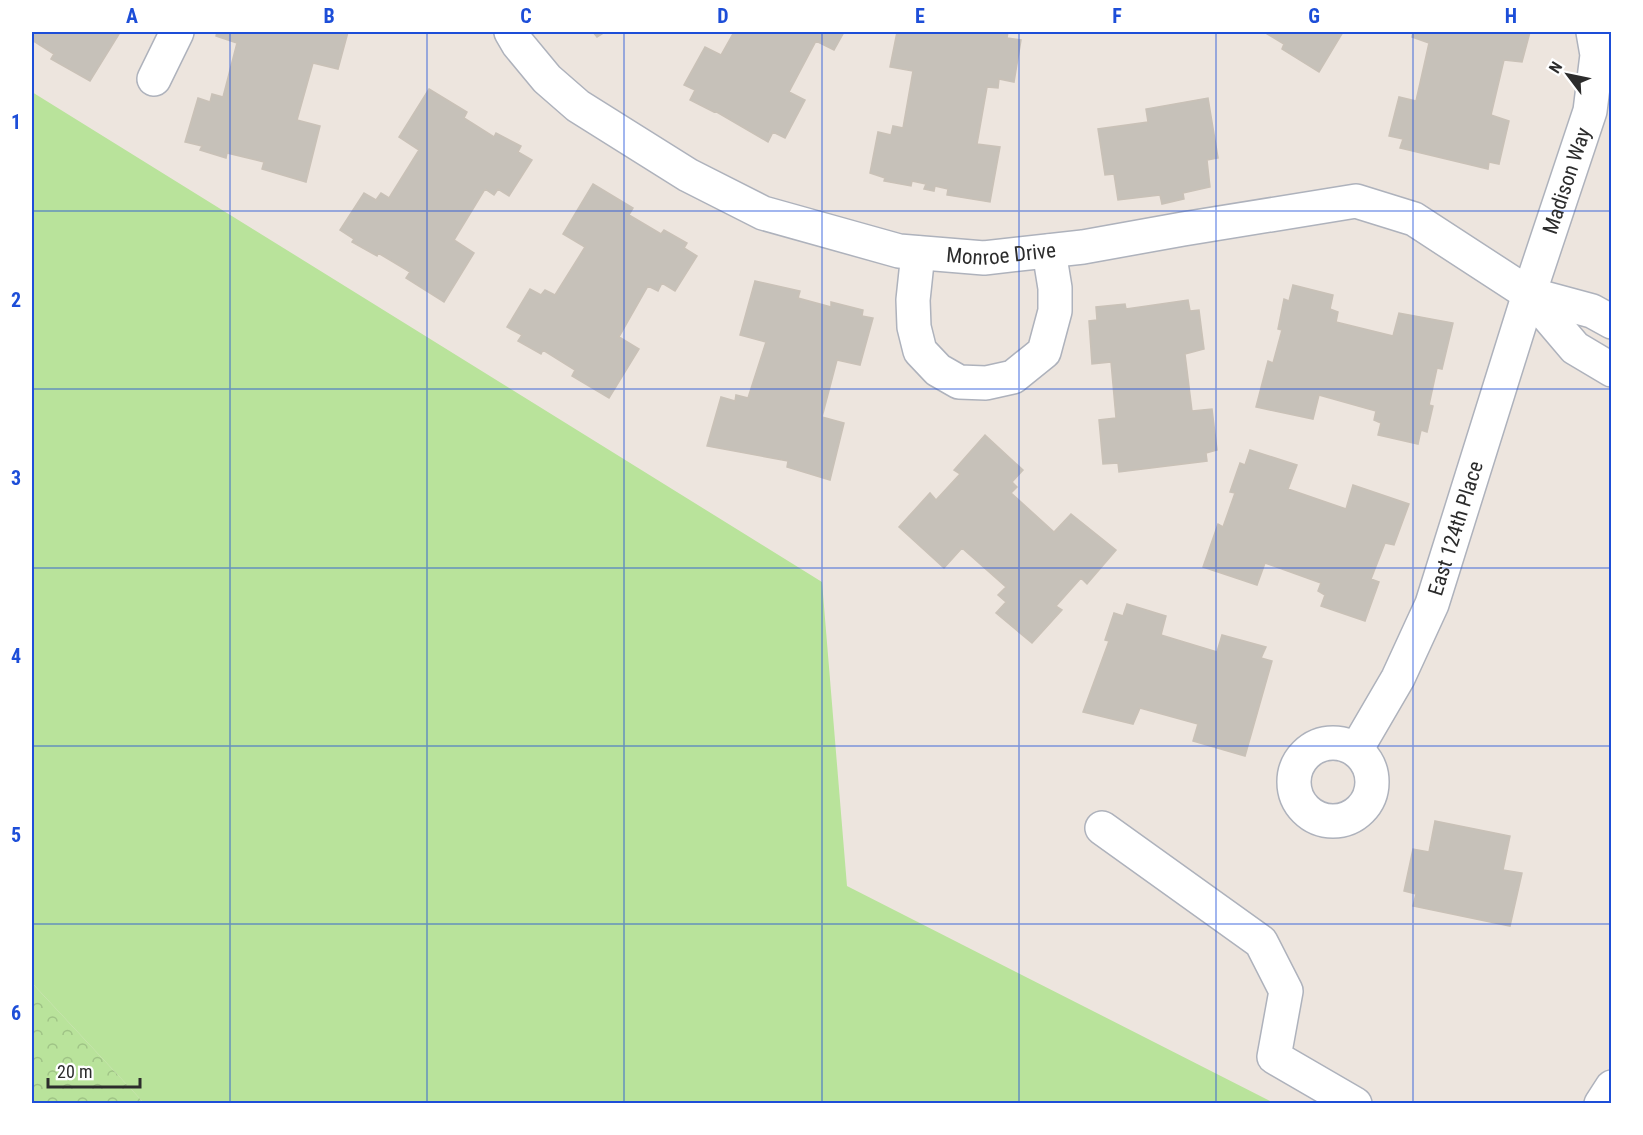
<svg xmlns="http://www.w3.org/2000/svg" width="1643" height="1135" font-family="'Roboto Condensed',sans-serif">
<defs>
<pattern id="park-crowns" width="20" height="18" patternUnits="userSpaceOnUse" patternTransform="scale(1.5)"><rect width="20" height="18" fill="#b9e39b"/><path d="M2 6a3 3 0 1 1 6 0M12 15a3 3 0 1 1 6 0" fill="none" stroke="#9fc386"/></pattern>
</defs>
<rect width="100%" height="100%" fill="#ede5de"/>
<!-- grass -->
<path fill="#b9e39b" d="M32,92L822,582L847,886L1274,1103H144L32,983Z"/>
<!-- park -->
<path fill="url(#park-crowns)" d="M32,983L144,1103H32Z"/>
<!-- building -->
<path fill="#c6c1b9" stroke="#c9c1b7" stroke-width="1.5" d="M32,32H115L119,34L90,81L51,59L54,54L32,40Z
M217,32H348L338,69L313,63L297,120L320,126L306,182L262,169L264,162L227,153L226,158L200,150L202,146L185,142L198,98L210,102L212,94L223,97L237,43L216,36Z
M593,32H605L597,37Z
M734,32H844L834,50L816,41L789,92L805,100L785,138L773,132L768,142L715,111L714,112L690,100L695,90L684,85L705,47L721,55Z
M897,32H1008L1007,38L1021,40L1014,82L999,79L998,88L987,87L977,144L1000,147L990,202L947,195L948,189L935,186L934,191L924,189L926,184L912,181L911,186L884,181L885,178L870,173L878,132L891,135L893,126L903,128L913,71L890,67Z
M1264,32H1343L1319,72L1282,49L1284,44Z
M1413,32H1530L1522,62L1504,60L1491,115L1509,121L1499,164L1489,162L1488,169L1400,148L1403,139L1389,136L1399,97L1416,101L1429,43L1412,37Z
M429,89L467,112L464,118L494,137L496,133L521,146L518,152L532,160L509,196L498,189L494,195L485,189L454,240L474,253L444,302L406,278L410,272L378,253L377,256L352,242L354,239L340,230L364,193L376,200L381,193L389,198L419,150L399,137Z
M1208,98L1218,158L1207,160L1210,187L1183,193L1184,199L1162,204L1160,195L1118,200L1114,174L1105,175L1098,129L1148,122L1146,109Z
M593,184L633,208L629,215L661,234L664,230L687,243L684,248L697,256L675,291L662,283L658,291L648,286L619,337L639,349L609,398L572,376L575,370L543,350L541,354L518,341L522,335L507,327L530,289L541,295L545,290L555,295L585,247L563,234Z
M755,281L800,291L798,298L831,307V302L863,310L862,316L873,318L860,365L837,360L822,417L844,423L830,480L787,467L788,461L707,446L721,397L735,401L736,395L748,398L766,342L740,335Z
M1293,285L1333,295L1330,309L1338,312L1336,322L1393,336L1399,313L1453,323L1442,369L1437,368L1429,405L1433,406L1427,432L1421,430L1418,444L1378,435L1381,423L1374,420L1376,411L1319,395L1313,419L1256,407L1268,361L1273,363L1282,330L1278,329L1284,299L1289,301Z
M1188,300L1190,311L1199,310L1204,349L1185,354L1192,411L1212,409L1217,450L1206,453L1207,461L1119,472L1118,463L1103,464L1099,420L1116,418L1111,362L1092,364L1089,321L1097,320L1096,307L1125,304L1126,309Z
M985,435L1023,470L1012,482L1017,487L1011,493L1054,532L1071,514L1116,550L1087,584L1081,578L1056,606L1062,610L1032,643L996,613L1006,602L998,595L1006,587L962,548L944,568L899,527L930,493L936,500L960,474L954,470Z
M1250,450L1297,465L1288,489L1346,509L1353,485L1409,504L1394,545L1385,543L1371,579L1379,582L1365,621L1321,606L1325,595L1318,591L1321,583L1265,563L1257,585L1203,567L1218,524L1223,527L1235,493L1230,492L1240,463L1245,465Z
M1127,604L1166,616L1161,635L1217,652L1222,635L1266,647L1261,658L1272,661L1245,756L1193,741L1198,724L1140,708L1133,724L1083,712L1109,641L1105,640L1114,613L1123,616Z
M1435,821L1510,836L1503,870L1522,873L1510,926L1413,906L1416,894L1404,891L1413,849L1429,852Z"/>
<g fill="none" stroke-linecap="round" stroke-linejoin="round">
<!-- minor casing -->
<g stroke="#aeb2bc" stroke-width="36">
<g id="minor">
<path id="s1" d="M511,32L518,44L547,79L578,106L688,175L763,213L899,251L984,258L1083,247L1183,229L1356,201L1414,219L1529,294L1575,348L1612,370"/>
<path d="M154,79L177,32"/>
<path d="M918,253L913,300L914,327L920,351L938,370L959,382L986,383L1013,377L1044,352L1055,311V288L1049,251"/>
<path d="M1529,294L1592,311L1612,322"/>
<circle cx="1333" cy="782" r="39"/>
<path id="s2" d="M1356,750L1398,678L1432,604L1529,294L1590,111L1597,55L1593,32"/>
<path d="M1102,828L1261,942L1286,991L1274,1057L1355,1104"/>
<path d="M1601,1104L1612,1087"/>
</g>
</g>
<!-- minor -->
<use href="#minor" stroke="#fff" stroke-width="33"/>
</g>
<!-- grid -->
<path fill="none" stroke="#1d4ed8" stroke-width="1.5" stroke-opacity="0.55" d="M230,32V1104M427,32V1104M624,32V1104M822,32V1104M1019,32V1104M1216,32V1104M1413,32V1104M32,211H1612M32,389H1612M32,568H1612M32,746H1612M32,924H1612"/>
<g text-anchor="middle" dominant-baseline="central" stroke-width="4.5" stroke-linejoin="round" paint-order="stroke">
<!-- street labels -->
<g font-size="21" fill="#2c2c2c" stroke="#fff">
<text stroke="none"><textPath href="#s2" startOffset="609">Madison Way</textPath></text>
<text stroke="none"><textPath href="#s1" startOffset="558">Monroe Drive</textPath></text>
<text stroke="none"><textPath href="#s2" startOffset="244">East 124th Place</textPath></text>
</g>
</g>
<!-- border -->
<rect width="1643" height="1135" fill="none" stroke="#ffffff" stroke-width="66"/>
<!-- north arrow -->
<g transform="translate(1568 75) rotate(302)" stroke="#ffffff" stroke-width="4.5" paint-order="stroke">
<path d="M0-4.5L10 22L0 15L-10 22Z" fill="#2c2c2c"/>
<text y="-9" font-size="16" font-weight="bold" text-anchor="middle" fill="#2c2c2c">N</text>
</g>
<!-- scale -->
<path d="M48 1078v9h92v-9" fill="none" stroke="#2c2c2c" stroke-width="3"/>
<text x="57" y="1078" font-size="18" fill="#2c2c2c" stroke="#ffffff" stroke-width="4.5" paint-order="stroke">20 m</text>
<rect x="33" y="33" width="1577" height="1069" fill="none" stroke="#1d4ed8" stroke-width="2"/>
<g font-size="20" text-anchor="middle" font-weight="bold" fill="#1d4ed8">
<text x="132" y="23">A</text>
<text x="329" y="23">B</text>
<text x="526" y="23">C</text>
<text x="723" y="23">D</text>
<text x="920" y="23">E</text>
<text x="1117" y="23">F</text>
<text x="1314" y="23">G</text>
<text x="1511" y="23">H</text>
<text x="16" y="129">1</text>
<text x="16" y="307">2</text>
<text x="16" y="485">3</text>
<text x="16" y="663">4</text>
<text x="16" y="842">5</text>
<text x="16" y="1020">6</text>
</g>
</svg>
